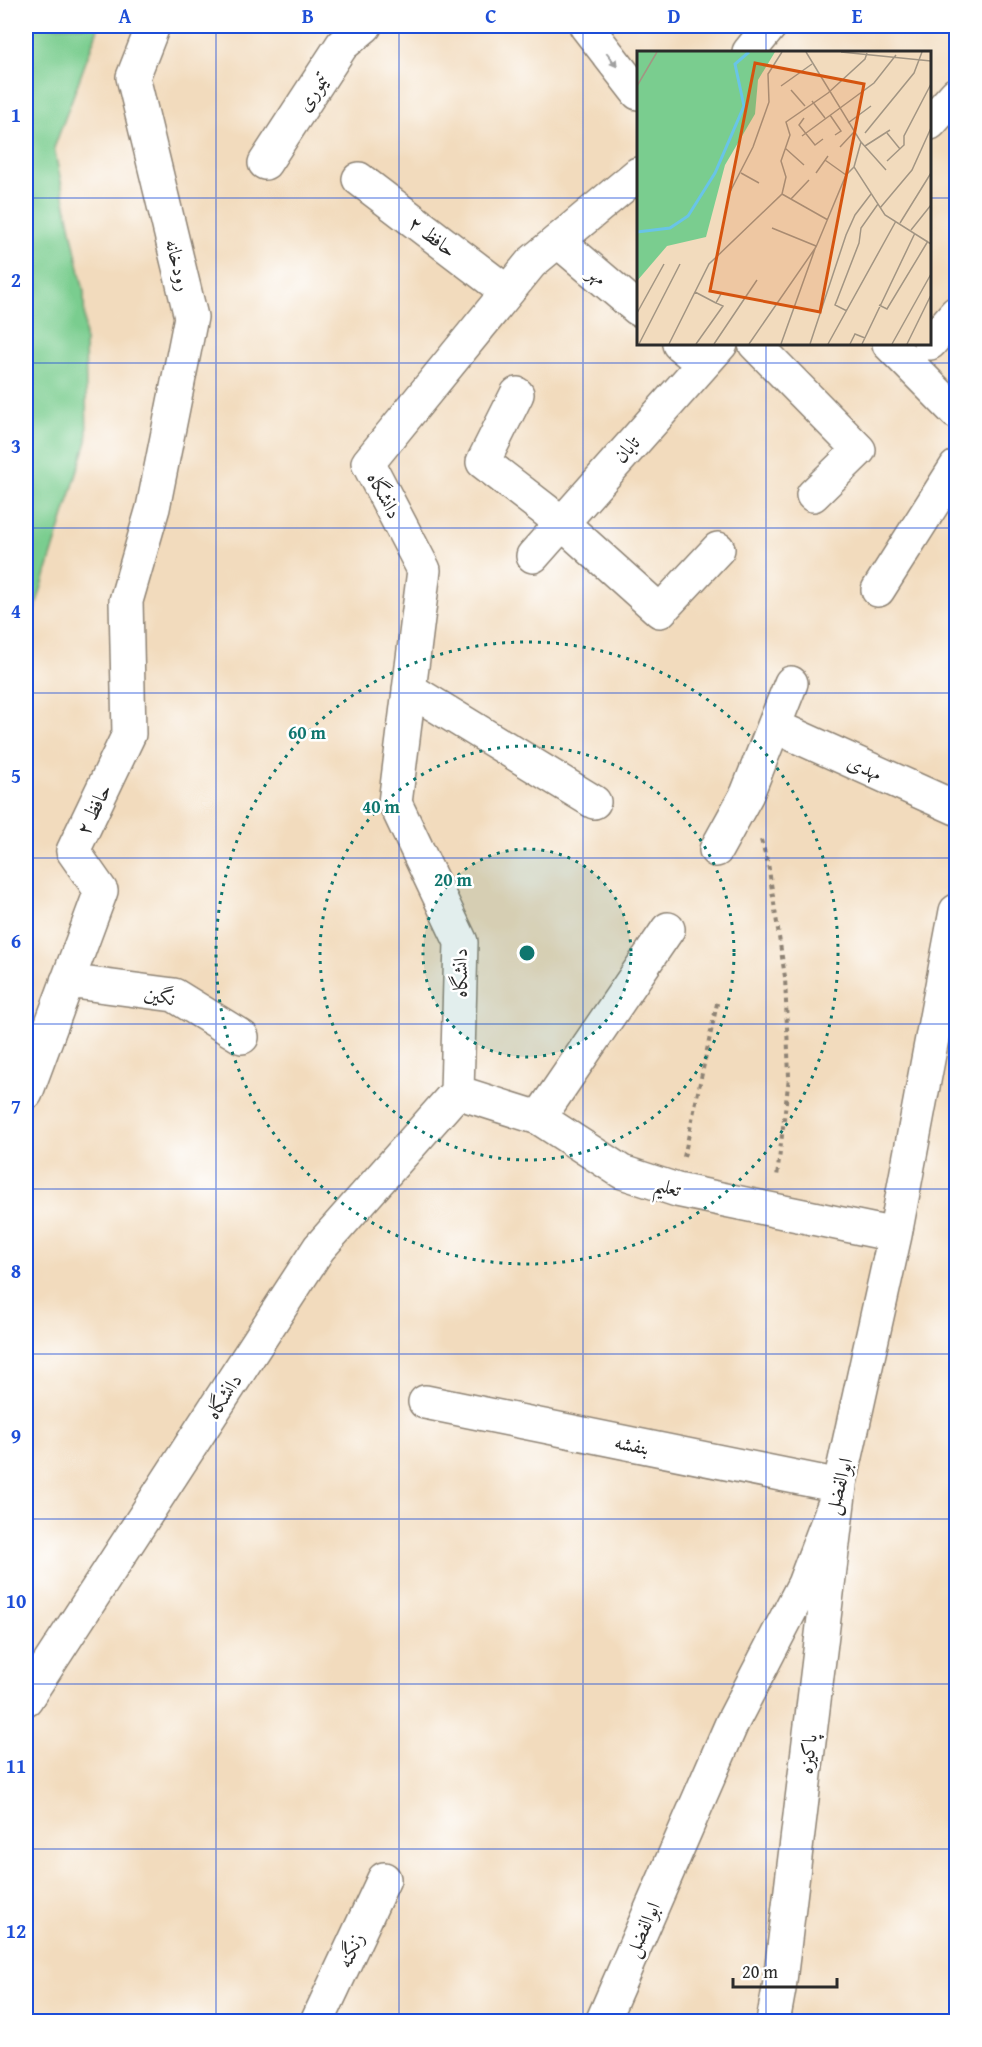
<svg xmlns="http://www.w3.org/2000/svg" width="982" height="2047" font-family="'Gentium Book Plus',Amiri,serif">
<rect width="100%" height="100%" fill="#fff"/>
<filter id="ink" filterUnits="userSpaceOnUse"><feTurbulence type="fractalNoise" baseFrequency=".0167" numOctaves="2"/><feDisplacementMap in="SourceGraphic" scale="12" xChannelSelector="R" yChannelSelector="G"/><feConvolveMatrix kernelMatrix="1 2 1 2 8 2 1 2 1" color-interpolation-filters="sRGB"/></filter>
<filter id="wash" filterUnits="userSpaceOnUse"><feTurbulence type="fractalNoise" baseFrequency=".008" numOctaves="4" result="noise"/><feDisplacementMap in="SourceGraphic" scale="24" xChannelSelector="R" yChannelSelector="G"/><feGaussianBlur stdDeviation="1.35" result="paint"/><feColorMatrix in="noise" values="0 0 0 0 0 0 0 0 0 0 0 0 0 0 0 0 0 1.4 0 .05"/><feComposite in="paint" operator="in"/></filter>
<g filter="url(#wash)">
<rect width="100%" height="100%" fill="#f2dbbd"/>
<!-- green -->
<path fill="#7acd8f" stroke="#527c5d" stroke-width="1.5" d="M26,26H99L54,148L84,292L87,441L26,638Z"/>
</g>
<g filter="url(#ink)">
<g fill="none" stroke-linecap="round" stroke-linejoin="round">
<!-- minor casing -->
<g stroke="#8e8374" stroke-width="36">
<path id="minor" d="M749,52L770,26
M930,123L956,94
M265,163L342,45L365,26
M359,179L507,292
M558,241L638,309
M930,343L956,313
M679,344L702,363
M755,344L859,450L813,495
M517,394L483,462L562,523L660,611L718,549
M533,556L721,344
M878,590L956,467
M409,689L594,802
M774,726L956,808
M716,850L747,794L791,683
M67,981L174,995L242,1037
M457,1092L539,1118L622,1172L677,1190L895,1235
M26,1093L101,891L73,851L129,734L126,601L153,508L191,317L133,77L153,26
M539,1118L668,929
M425,1402L840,1486L779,1989L773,2022
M26,1699L319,1248L457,1092L461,942L395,803L424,570L368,463L531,263L638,174
M317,2022L384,1879
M602,2022L732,1723L804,1584L837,1497L895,1235L956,911"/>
</g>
<!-- tertiary casing -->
<g stroke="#8e8374" stroke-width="36">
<path id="tertiary" d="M586,26L638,93
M889,344L956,412"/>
</g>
<!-- path -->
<path stroke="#8e8374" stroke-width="4" stroke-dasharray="4.5 4.5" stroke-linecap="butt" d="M761,840L768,863L785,977L789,1077L777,1177
M684,1157L718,999"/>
<!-- minor -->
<use href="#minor" stroke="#fff" stroke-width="33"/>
<!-- tertiary -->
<use href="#tertiary" stroke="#fff" stroke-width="33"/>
</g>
<!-- one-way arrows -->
<defs><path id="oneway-solid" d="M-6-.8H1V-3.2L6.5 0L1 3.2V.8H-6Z" transform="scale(1.5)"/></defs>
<use fill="#a0a0a0" href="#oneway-solid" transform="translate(612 60) rotate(53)"/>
</g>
<!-- grid -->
<path fill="none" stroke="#1d4ed8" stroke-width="1.5" stroke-opacity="0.55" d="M216,26V2022M399,26V2022M583,26V2022M766,26V52M26,198H638M930,198H956M766,344V2022M26,363H956M26,528H956M26,693H956M26,858H956M26,1024H956M26,1189H956M26,1354H956M26,1519H956M26,1684H956M26,1849H956"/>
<!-- distance rings -->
<circle cx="527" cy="953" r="104" fill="#0f766e" fill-opacity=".12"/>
<g fill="none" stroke="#0f766e" stroke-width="3" stroke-dasharray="3 6">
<circle cx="527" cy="953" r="104"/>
<circle cx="527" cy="953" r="207"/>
<circle cx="527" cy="953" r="311"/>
</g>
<g text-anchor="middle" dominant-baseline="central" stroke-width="5" stroke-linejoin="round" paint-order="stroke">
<!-- street labels -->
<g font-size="20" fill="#2b2b2b" stroke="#fff">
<text transform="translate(312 92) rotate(-57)">تیموری</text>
<text transform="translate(433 236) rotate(37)">حافظ ۲</text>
<text transform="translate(179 265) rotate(76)">رودخانه</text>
<text transform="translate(598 275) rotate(40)">مهر</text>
<text transform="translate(626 449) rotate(-49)">تابان</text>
<text transform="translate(385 495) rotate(62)">دانشگاه</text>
<text transform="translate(865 767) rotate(24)">مهدی</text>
<text transform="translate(93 809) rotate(-64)">حافظ ۲</text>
<text transform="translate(459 973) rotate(-90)">دانشگاه</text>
<text transform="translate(160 995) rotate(13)">نگین</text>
<text transform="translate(668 1186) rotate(16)">تعلیم</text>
<text transform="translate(223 1396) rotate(-57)">دانشگاه</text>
<text transform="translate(632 1444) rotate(11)">بنفشه</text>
<text transform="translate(838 1486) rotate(-75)">ابوالفضل</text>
<text transform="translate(807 1754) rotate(-83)">پاکیزه</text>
<text transform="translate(642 1929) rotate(-66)">ابوالفضل</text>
<text transform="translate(350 1950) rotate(-65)">زنگنه</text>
</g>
</g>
<!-- overview -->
<g transform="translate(637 51)">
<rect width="294" height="294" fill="#f2dbbd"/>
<path d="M0,1H138L121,29L118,63L88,114L69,186L30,195L0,230Z" fill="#7acd8f"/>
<path fill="none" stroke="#69c4e7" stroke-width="3" d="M0,181L33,177L51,165L78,122L107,55L98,13L112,1"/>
<path fill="none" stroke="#a29583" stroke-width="1.5" d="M169,1L224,91L217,116L248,164L294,193M204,1L294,10M0,35L20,1M144,35L175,13M154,39L168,55M175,50L188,67M193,64L204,80L198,84M167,67L162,74L178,94L186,88M211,72L234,55M228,82L277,22L285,1M250,82L263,98M165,85L237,32L259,4M224,91L249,119M228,95L253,79M203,96L217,81M148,97L167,114M188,109L209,124M250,110L267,94V85L294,33M104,122L122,132M179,122L191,105M93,141L116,96L132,51L131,23L145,1M145,143L191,169M154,148L172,129M243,157L275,119L294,77M263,172L294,122M135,177L179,195L144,293M274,179L294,154M58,241L79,252M242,254L250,258L291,190M210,260L198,254L200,249L222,192L224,177L241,153M0,262L27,213M2,293L43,213M32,293L72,213L145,143L149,126L144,110L153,84L149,71L191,42L228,8L230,2M59,293L86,255L79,252L85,241M77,293L120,229M112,293L179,196L209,124L217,116M173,293L209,184L218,164L234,143M191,293L259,170M213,293L218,283L228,287M225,293L278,182M255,293L294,223M270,293L294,244"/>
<path fill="#d5540f" fill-opacity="0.15" stroke="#d5540f" stroke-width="3" d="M118,12L227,33L183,261L73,240Z"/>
<rect width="294" height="294" fill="none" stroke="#2b2b2b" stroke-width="3"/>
</g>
<circle cx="527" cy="953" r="9" fill="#0f766e" stroke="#fff" stroke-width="3"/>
<g font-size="18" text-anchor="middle" font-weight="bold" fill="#0f766e" stroke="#fff" stroke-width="5" stroke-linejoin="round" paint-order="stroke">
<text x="307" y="739">60 m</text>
<text x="381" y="813">40 m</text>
<text x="453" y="886">20 m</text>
</g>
<!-- margin -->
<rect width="982" height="2047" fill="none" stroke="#fff" stroke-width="66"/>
<!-- scale -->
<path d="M733 1978v9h104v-9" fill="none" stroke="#2b2b2b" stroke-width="3"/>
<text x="742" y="1978" font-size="18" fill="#2b2b2b" stroke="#ffffff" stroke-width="4.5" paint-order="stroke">20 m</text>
<rect x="33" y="33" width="916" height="1981" fill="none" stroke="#1d4ed8" stroke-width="2"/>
<g font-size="20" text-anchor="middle" font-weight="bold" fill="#1d4ed8">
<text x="125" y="23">A</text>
<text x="308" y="23">B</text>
<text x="491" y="23">C</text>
<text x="674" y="23">D</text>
<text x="857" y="23">E</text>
<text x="16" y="122">1</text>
<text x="16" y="287">2</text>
<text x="16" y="453">3</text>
<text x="16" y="618">4</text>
<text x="16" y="783">5</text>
<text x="16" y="948">6</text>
<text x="16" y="1113">7</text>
<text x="16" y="1278">8</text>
<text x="16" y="1443">9</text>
<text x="16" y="1608">10</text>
<text x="16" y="1773">11</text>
<text x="16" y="1938">12</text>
</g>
</svg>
